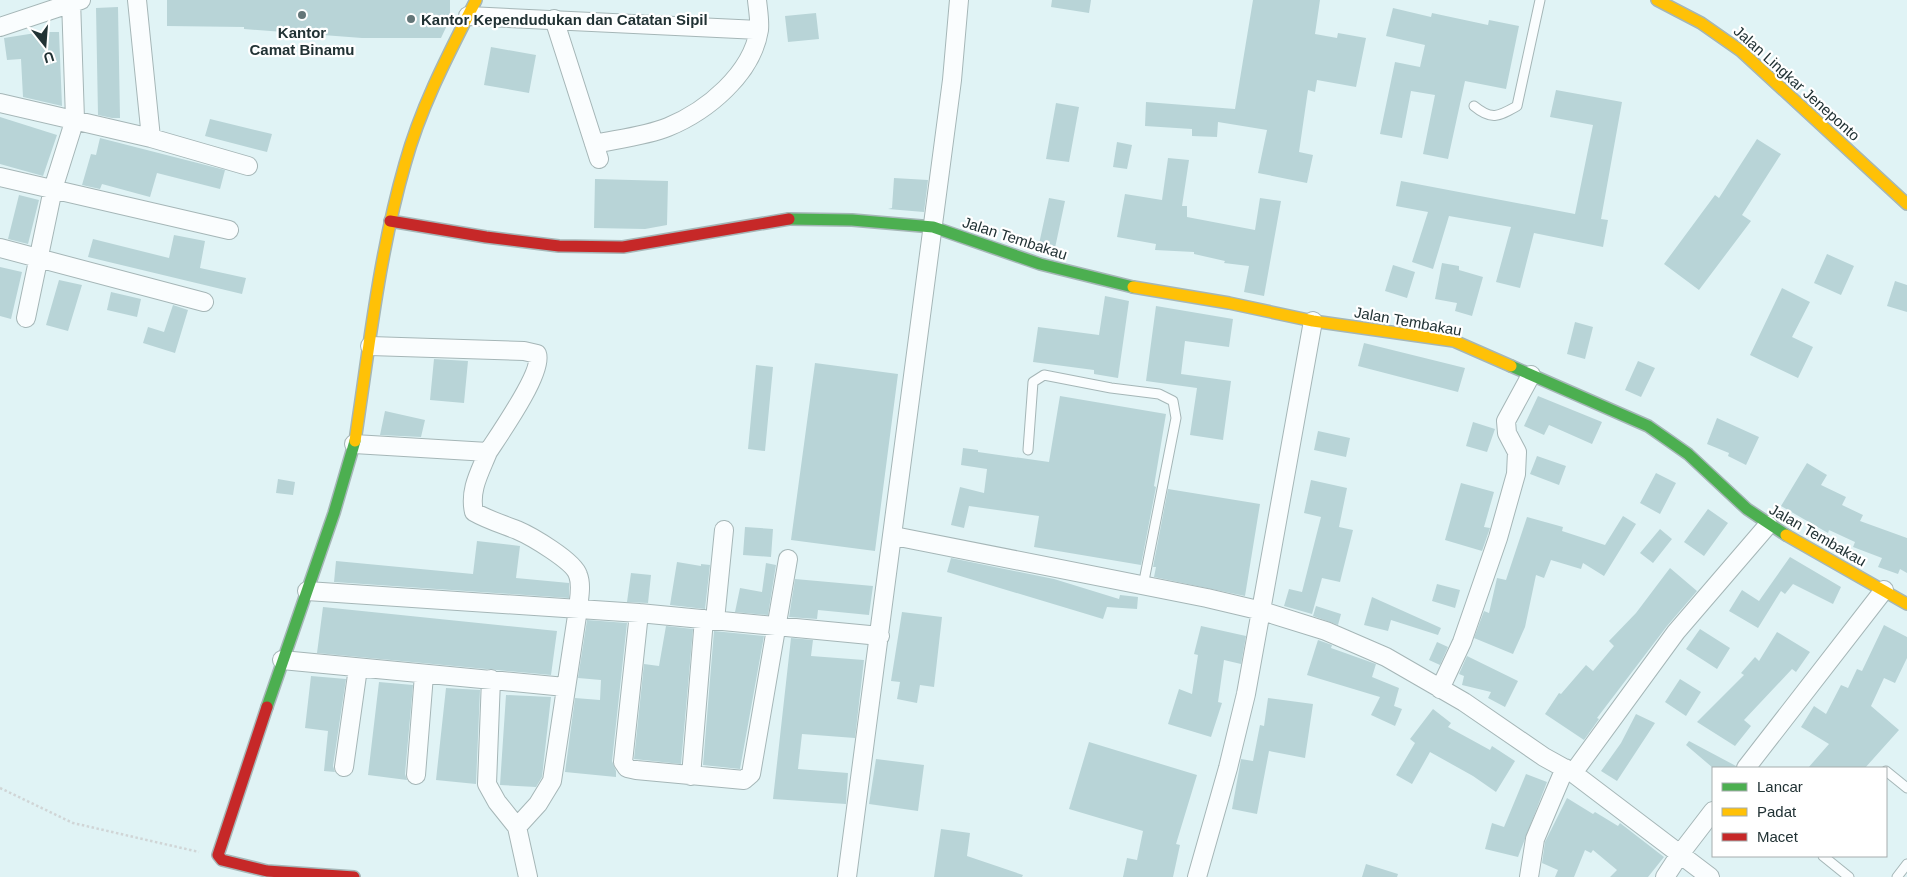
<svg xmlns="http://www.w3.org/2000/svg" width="1907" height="877" font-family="Helvetica,sans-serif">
<rect width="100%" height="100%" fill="#e0f3f5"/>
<!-- building -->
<path fill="#b8d4d7" d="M167,0H450V19L441,38H362L244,29V27L167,26Z
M1052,0H1091L1089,13L1051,7Z
M1253,0H1320L1315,34L1337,38L1338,33L1366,38L1356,87L1317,80L1315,92L1308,90L1299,152L1313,155L1307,183L1258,173L1267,130L1218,122L1217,137L1192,136V129L1145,126L1146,102L1235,109Z
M118,7L120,118H112L98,115L96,8Z
M1393,8L1431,17L1432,13L1488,25L1489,20L1519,26L1506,89L1465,81L1448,159L1423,154L1435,95L1411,91L1402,138L1380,134L1395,62L1420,67L1425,45L1386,36Z
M816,13L819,39L788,42L785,16Z
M42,32H59L62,106L23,97L21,59L7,60L4,38Z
M491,47L536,55L529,93L484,85Z
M1556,90L1622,102L1601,219L1608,220L1603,247L1534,233L1520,288L1496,282L1511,227L1449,216L1433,269L1412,262L1428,212L1396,206L1401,181L1575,214L1593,125L1550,117Z
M1056,103L1079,107L1069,162L1046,159Z
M0,117L57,135L43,176L0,164Z
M210,119L272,134L267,152L205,136Z
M100,138L225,170L220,189L157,173L150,197L102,184L100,189L82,185L91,154L96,155Z
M1757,139L1781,154L1742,215L1751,221L1699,290L1664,264L1715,195L1719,198Z
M1117,142L1132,145L1127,169L1113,167Z
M1168,158L1189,160L1182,206H1187V217L1255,230L1260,198L1281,201L1264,296L1244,292L1249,266L1224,263L1225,261L1194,254V252L1155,250L1156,244L1117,237L1125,194L1162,200Z
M894,178L928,180L924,212L888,209L892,208Z
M595,179L668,181L667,225L645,229L594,228Z
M19,195L39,200L28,244L8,239Z
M1049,198L1065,201L1055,248L1039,244Z
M174,235L205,241L200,268L246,278L242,294L88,257L93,239L169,258Z
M1827,254L1854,266L1841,295L1814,283Z
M1442,263L1459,266V270L1483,277L1472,316L1455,311L1457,303L1435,299Z
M1393,265L1415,272L1407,298L1385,291Z
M0,267L22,272L11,319L0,316Z
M59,280L82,285L68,331L46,325Z
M1895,281L1907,285V312L1887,306Z
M1782,288L1810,302L1792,337L1813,347L1798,378L1750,355Z
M111,292L141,299L137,317L107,310Z
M1105,296L1129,301L1118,378L1094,374V370L1033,362L1038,327L1099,335Z
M173,305L188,310L175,353L143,343L148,327L164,332Z
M1156,306L1233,319L1229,347L1185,341L1181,374L1231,381L1223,440L1190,435L1197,388L1146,381Z
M1575,322L1593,327L1585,359L1567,354Z
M1364,343L1465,368L1458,392L1358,366Z
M434,359L468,361L464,403L430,400Z
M1638,361L1655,368L1641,397L1625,390Z
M815,363L898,374L875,551L791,540Z
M756,365L773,367L765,451L748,449Z
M1060,396L1166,414L1154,486L1156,487L1141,565L1034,547L1039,516L969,506L964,528L951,525L960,487L984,493L987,469L961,465L963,448L978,450V452L1049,462Z
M1538,396L1602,422L1592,444L1549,425L1544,435L1524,426Z
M385,411L425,420L421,437L380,435Z
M1717,418L1759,437L1746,465L1728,456L1729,453L1707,444Z
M1473,422L1495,429L1487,452L1466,446Z
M1318,431L1350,438L1346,457L1314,450Z
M1537,456L1566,466L1559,485L1530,474Z
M1807,463L1827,475L1821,485L1846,497L1842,505L1863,515L1860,521L1907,538V573L1900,569L1898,574L1878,567L1882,558L1853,547L1855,542L1829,530L1828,533L1781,506Z
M1656,473L1676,483L1660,514L1640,503Z
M278,479L295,482L293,495L276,493Z
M1311,480L1347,488L1339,527L1353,530L1340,582L1322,578L1312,614L1284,606L1289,589L1302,592L1321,517L1304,513Z
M1461,483L1494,492L1484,527L1490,528L1482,551L1445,540Z
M1168,489L1260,504L1245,596L1154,577L1156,567H1153Z
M1708,509L1728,523L1704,556L1684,542Z
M1623,516L1636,524L1604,576L1583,563L1581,569L1551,560L1544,578L1536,575L1525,627L1513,654L1474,638L1484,611L1489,613L1497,578L1506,580L1527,517L1563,527L1562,531L1605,545Z
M745,527L773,529L771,557L743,555Z
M1660,529L1672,539L1653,563L1640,553Z
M477,541L520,546L516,578L569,583V598L334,582L336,561L473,574Z
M1790,557L1841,587L1833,604L1793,584L1785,594L1781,591L1758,628L1729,611L1742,590L1759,601Z
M951,558L1054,579L1119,599L1120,595L1138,597L1137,609L1107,607L1103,619L947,572Z
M677,562L701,566V564L710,565L705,609L670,605Z
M766,563L776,565L768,615L735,612L740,588L762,592Z
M1670,568L1697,591L1667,626L1597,718L1599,719L1584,740L1545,714L1559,693L1561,694L1586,665L1593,671L1614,646L1609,641L1636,613Z
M631,573L651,575L648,603L627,602Z
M795,579L873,586L869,615L818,610L817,619L789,617Z
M1437,584L1460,590L1455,608L1432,601Z
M1372,597L1441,628L1438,635L1391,620L1388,631L1364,625Z
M1316,606L1341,614L1338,625L1313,616Z
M323,607L557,631L551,675L317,653Z
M902,612L942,617L934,687L920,685L917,703L897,699L900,682L891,681Z
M587,620L627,623L612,761L616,771V777L565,772L575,698L600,700L601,680L578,678Z
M1884,625L1907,637V658L1895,683L1884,678L1871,706L1899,730L1865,768H1808L1829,744L1801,727L1814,706L1826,714L1841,685L1848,688L1857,669L1862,671Z
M666,626L693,629L681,764L634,759L644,664L659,666Z
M1201,626L1246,636L1241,664L1224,660L1218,702L1222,703L1211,737L1168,724L1179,689L1192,694L1198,655L1194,654Z
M1700,629L1730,648L1717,669L1686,649Z
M714,631L764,636L740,769L703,765Z
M1777,632L1810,652L1796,672L1792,669L1744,720L1751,726L1735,746L1697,722L1744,675L1741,673L1755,657L1759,661Z
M791,638L813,640L811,656L864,660L855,738L802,734L798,769L848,773L846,804L773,799Z
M1318,640L1332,645L1331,648L1376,664L1372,677L1399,688L1394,706L1402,709L1395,726L1371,715L1380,697L1307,675Z
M1437,642L1448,647L1440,665L1429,660Z
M1467,656L1518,681L1505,707L1488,698L1491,692L1462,685L1464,676L1459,674Z
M311,676L346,679L333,766L335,772L324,771L328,731L305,728Z
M1680,679L1701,692L1686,716L1665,702Z
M379,682L413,685L405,774L407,780L368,775Z
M446,688L480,690L476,784L436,780Z
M506,695L551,697L542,777L536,787L500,785Z
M1268,698L1313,704L1305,758L1269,751L1257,814L1232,809L1241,759L1253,761L1260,725L1264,726Z
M1433,709L1451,723L1448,727L1490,750L1492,746L1515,761L1496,792L1473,776L1430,752L1412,784L1396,775L1415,743L1410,739Z
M1636,714L1655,723L1617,781L1601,771L1621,743Z
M1689,741L1736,766V768H1713L1686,745Z
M1089,742L1197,775L1176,844L1180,845L1173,877H1123L1127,858L1137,860L1143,831L1069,809Z
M876,759L924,765L918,811L869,804Z
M1526,774L1547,782L1518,857L1485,849L1492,823L1504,827Z
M1567,798L1593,814L1595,812L1618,826L1620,823L1664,857L1648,877H1610L1617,870L1593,850L1591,853L1585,850L1574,877H1555L1558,870L1542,863L1545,842Z
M941,829L970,833L967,856L1023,875L1022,877H934Z
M1366,864L1398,874L1397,877H1362Z"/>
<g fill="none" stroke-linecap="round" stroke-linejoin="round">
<!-- lane casing -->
<g stroke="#a5b6b7" stroke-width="11">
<path id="lane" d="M1474,106C1492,121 1499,116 1517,106L1540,0
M1028,450L1033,382L1044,375L1111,388L1159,394L1173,401L1176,418L1143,586
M1886,771L1907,788
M1823,856L1849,877
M1897,877L1907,864"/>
</g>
<!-- street casing -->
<g stroke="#a5b6b7" stroke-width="20">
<path id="street" d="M137,0L151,138
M468,16L759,30
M554,19L599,159
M0,27L81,0
M0,103L151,138L248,166
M594,144C618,139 646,136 668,127C707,111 752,74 759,30C760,21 758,10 757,0
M0,177L229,230
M0,248L204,302
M26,318L53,189L75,119L71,0
M370,346L524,351L537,354C544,371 499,435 488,452
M354,444L488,452C480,472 469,490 474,512C488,520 502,524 517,530C531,536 574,561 578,575C582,585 579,598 578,609L552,781L538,804L517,827
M894,536L1207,598L1262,611L1326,631L1386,657L1464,702L1544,757L1573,773L1710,877
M307,591L639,613L880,636
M639,613L623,762L627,768L636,770L744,780L751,774L788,559
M715,620L724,530
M282,660L565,687
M491,679L487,784L497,802L517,827L528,877
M1440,689L1462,642L1498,538L1516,474L1517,452L1507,433L1506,421L1531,375
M344,767L358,668
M1746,768L1884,590
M1573,773L1676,632L1768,525
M416,775L424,675
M691,776L704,619
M847,877L952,80L959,0
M1197,877L1228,768L1246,694L1313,321
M1529,877L1535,839L1565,768
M1665,877L1680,854L1713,811"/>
</g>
<!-- fast casing -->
<g stroke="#a5b6b7" stroke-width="14">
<path id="fast" d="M789,219L852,220L933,227L1040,264L1133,287
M1511,366L1648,426L1688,454L1747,509L1786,535
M267,707L334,513L355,441"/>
</g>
<!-- slow casing -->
<g stroke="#a5b6b7" stroke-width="14">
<path id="slow" d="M1657,0L1701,23L1741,51L1907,204
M1133,287L1229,303L1313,321L1454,341L1511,366
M355,441C369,349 379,254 405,164C421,106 449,53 476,0
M1786,535L1907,604"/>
</g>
<!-- jam casing -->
<g stroke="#a5b6b7" stroke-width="14">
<path id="jam" d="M390,221L486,237L559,246L623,247L789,219
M267,707L218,855L222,860L267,871L354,877"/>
</g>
<!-- path -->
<path stroke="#d0d5d6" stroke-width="2.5" stroke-dasharray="2.5 2.5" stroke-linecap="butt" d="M0,788L73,823L199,852"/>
<!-- lane -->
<use href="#lane" stroke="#fafdfe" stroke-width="9"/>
<!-- street -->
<use href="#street" stroke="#fafdfe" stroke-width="18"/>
<!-- fast -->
<use href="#fast" stroke="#4caf50" stroke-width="11"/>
<!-- slow -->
<use href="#slow" stroke="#ffc107" stroke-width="11"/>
<!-- jam -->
<use href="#jam" stroke="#c62828" stroke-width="11"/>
</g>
<!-- markers -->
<g fill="#647678" stroke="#fff" stroke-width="2">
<circle cx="302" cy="15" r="5"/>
<circle cx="411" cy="19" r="5"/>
</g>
<g text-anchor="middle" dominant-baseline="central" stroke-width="4.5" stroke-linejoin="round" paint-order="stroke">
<!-- poi labels -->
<g font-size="15" font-weight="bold" fill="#213234" stroke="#fff" text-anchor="start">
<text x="421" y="19">Kantor Kependudukan dan Catatan Sipil</text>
<text x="302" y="32" text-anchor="middle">Kantor<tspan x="302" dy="17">Camat Binamu</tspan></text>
</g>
<!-- street labels -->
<g font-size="15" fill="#213234" stroke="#fff">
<text transform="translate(1797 83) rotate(42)">Jalan Lingkar Jeneponto</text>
<text transform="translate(1015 238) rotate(18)">Jalan Tembakau</text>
<text transform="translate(1408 321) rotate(10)">Jalan Tembakau</text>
<text transform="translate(1818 535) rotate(30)">Jalan Tembakau</text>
</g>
</g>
<!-- legend -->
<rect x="1712" y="767" width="175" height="90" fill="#ffffff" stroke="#a6adae"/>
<rect x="1722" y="783" width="25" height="8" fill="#4caf50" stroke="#a6adae"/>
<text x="1757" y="792" font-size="15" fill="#213234">Lancar</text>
<rect x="1722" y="808" width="25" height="8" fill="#ffc107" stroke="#a6adae"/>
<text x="1757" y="817" font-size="15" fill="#213234">Padat</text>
<rect x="1722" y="833" width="25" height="8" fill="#c62828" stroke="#a6adae"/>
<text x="1757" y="842" font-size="15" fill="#213234">Macet</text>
<!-- north arrow -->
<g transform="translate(45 45) rotate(163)" stroke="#ffffff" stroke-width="4" paint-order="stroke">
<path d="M0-4L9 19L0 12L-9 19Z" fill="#213234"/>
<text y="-8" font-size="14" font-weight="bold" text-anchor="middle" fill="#213234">U</text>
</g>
</svg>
